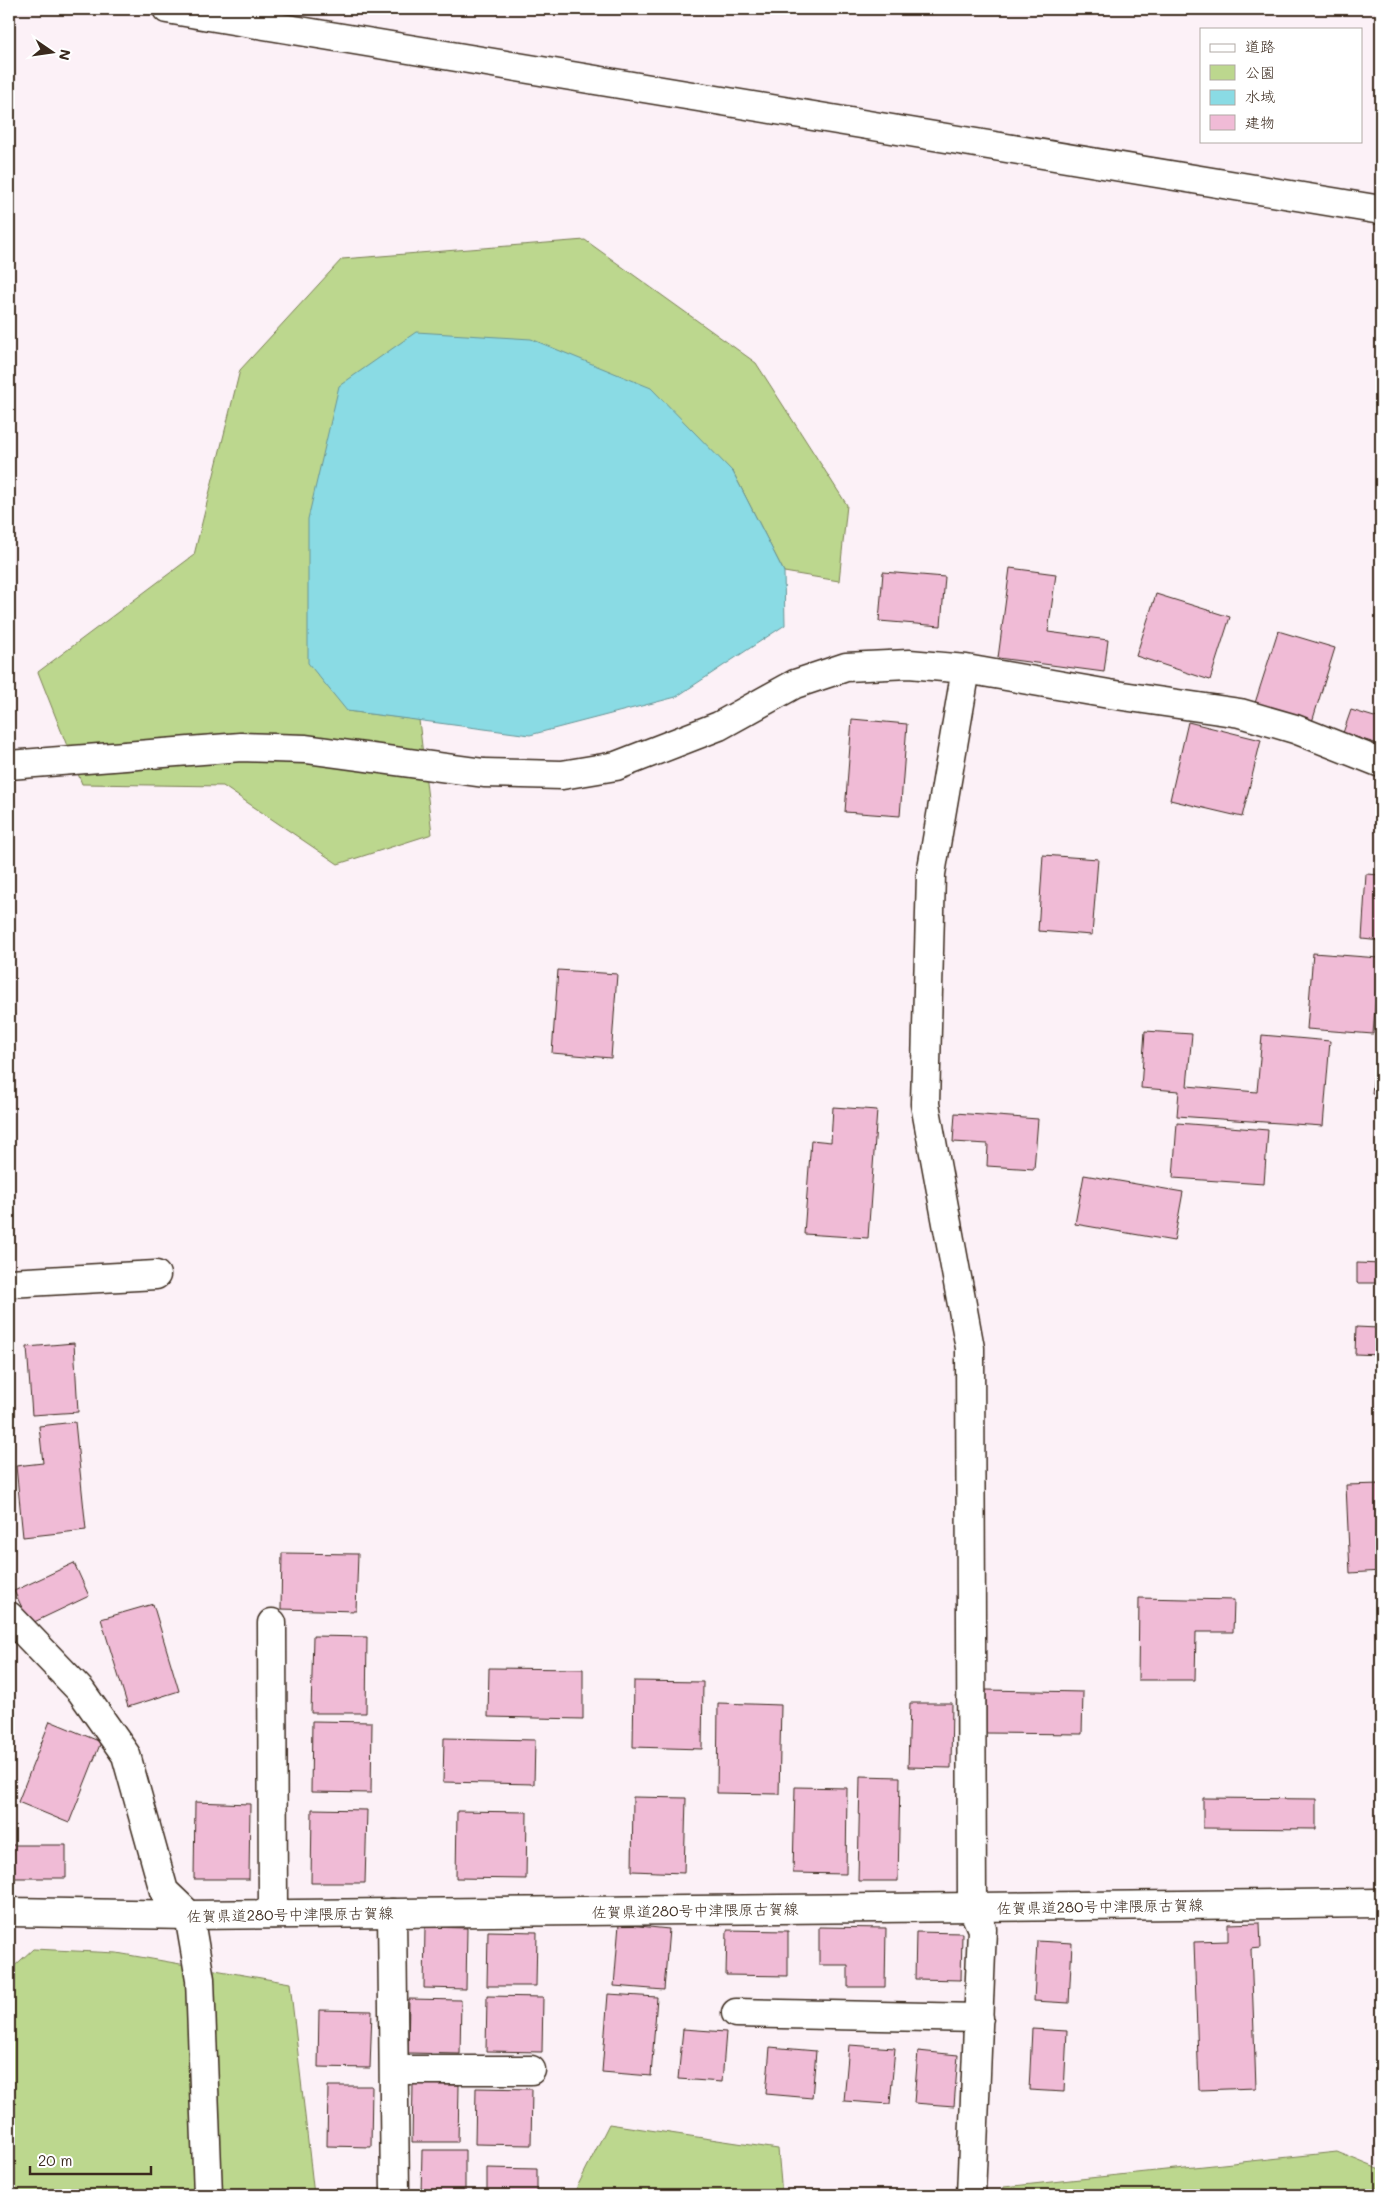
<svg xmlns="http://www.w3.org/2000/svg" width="1390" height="2204" font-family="Mali,'Klee One',sans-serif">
<rect width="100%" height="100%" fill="#fcf1f7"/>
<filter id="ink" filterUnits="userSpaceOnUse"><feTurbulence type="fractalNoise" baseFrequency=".02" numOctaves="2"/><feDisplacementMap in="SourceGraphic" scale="10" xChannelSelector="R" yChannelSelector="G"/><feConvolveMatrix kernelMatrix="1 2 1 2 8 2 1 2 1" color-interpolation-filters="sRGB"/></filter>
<g filter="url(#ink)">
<!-- green -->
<path fill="#bcd78e" stroke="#7c8056" d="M585,240L756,363L847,505L839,581L784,572L733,472L347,711L419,720L432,834L338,864L223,786L82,784L38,672L194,555L240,370L342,259Z
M33,1949L117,1953L290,1983L314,2195H9V1971Z
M609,2124L778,2149L782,2195H573Z
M1337,2152L1381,2170V2195H1003L1004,2187Z"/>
<!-- water -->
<path fill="#8adbe4" stroke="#6a9495" d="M416,332L531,339L651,388L733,472L784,572L785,625L676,697L530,735L347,711L308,663V519L339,386Z"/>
<!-- building -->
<path fill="#f0bbd6" stroke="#3b2a1e" d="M1010,568L1056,574L1048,632L1108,640L1104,672L998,658Z
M883,572L945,577L941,626L879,621Z
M1156,594L1230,617L1210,680L1136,656Z
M1278,631L1335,648L1312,722L1255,703Z
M1351,710L1381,719V745L1343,733Z
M852,719L907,724L900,816L845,812Z
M1188,722L1261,740L1242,817L1170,800Z
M1043,855L1098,859L1092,935L1038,931Z
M1366,874L1381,875V941L1362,939Z
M1313,953L1379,958L1373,1034L1307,1029Z
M558,970L617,974L611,1058L552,1053Z
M1145,1031L1192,1034L1187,1086L1257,1092L1262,1035L1330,1041L1323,1126L1177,1116L1179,1091L1141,1088Z
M1376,1049H1381V1095L1372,1094Z
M833,1107L877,1110L868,1238L804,1234L811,1140L831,1142Z
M955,1113L1038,1119L1034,1169L987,1166L988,1144L953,1142Z
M1177,1123L1268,1130L1264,1184L1173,1178Z
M1084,1175L1183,1192L1174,1241L1075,1224Z
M1357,1263L1381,1264V1355L1355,1354L1356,1327L1378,1328L1379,1283H1357Z
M74,1343L78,1412L32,1415L27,1347Z
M75,1422L86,1530L23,1537L16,1466L43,1463L39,1426Z
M1381,1484V1571L1350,1573L1346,1485Z
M282,1553L358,1554L356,1611L281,1609Z
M74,1563L89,1596L30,1624L14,1591Z
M1139,1598L1234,1600L1233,1632H1196L1195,1680H1138Z
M153,1604L179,1691L128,1707L101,1619Z
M313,1636L367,1637L366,1713H311Z
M489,1668L583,1669V1719L488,1717Z
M634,1681L703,1682L702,1749L633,1747Z
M986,1690L1083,1692L1082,1734L986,1733Z
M718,1703L781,1705L779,1794L717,1793Z
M910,1703H952L951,1768L908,1767Z
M50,1721L101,1742L69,1823L18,1802Z
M312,1721L372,1722L371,1793L311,1792Z
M444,1738L535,1740L534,1784L443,1782Z
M860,1776L900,1777L898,1881H858Z
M795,1787L847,1788L846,1874L793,1873Z
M633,1797L686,1798L684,1873L632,1871Z
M1203,1798L1316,1799V1829L1203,1828Z
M195,1802L250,1804L249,1879H194Z
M312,1809L367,1810L365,1883H311Z
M457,1811L527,1812L526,1879L456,1878Z
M9,1845H66V1878H9Z
M1260,1923L1261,1948L1251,1949L1256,2088L1199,2090L1194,1942L1228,1941V1924Z
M619,1924L669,1929L664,1990L614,1986Z
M425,1927L467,1928L466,1989L424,1988Z
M819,1927L886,1928L885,1987H848V1965H819Z
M727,1930L788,1931V1976L726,1975Z
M488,1931L537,1932L536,1986H487Z
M916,1932L962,1933L961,1980L915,1979Z
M1037,1941L1072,1943L1069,2003L1034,2001Z
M608,1994L657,1997L651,2076L602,2072Z
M487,1996L543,1997L542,2052L486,2051Z
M409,1999L461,2000L460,2054L408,2053Z
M319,2010L372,2011L370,2068L318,2067Z
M683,2029L726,2032L722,2082L678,2079Z
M1032,2029L1067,2031L1064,2092L1029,2090Z
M849,2045L895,2048L890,2104L844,2101Z
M770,2047L816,2051L812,2098L766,2094Z
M918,2051L958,2055L954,2106L914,2103Z
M413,2084L459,2085L458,2142H412Z
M328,2086H372L371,2147L327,2146Z
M476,2088L532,2089L531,2145L475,2144Z
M422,2150H465V2195H421Z
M487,2168L537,2169V2195H487Z"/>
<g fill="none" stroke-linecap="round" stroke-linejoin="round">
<!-- street casing -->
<g stroke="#3b2a1e" stroke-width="31">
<path id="street" d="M167,9L1381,210
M966,669L931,874L925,1104L970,1348L972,1907L982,1929L971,2195
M9,765L241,747L306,749L484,773L562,775L616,766L719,726L795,684L846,667L909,664L966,669L1109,694L1240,713L1295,729L1381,763
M9,1283L156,1275
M9,1616L81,1691L126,1755L164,1891L189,1915L200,1979L208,2195
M272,1623L273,1914
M392,1913L395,2195
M736,2013L979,2018
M394,2070H531"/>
</g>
<!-- secondary casing -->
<g stroke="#3b2a1e" stroke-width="31">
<path id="secondary" d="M9,1912L189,1915L1381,1903"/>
</g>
<!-- street -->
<use href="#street" stroke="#fff" stroke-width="28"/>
<!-- secondary -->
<use href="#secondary" stroke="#fff" stroke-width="28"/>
</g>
</g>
<g text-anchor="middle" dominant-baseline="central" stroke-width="5" stroke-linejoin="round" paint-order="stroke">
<!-- street labels -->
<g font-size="15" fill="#3b2a1e" stroke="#fff">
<text transform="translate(1100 1906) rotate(-1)">佐賀県道280号中津隈原古賀線</text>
<text transform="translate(695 1910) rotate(-1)">佐賀県道280号中津隈原古賀線</text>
<text transform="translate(290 1914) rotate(-1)">佐賀県道280号中津隈原古賀線</text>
</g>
</g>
<!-- margin -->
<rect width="1390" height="2204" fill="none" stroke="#fff" stroke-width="30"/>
<rect x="15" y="15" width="1360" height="2174" fill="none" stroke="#3b2a1e" stroke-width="2" filter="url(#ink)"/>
<!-- legend -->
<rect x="1200" y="28" width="162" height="115" fill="#ffffff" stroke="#b1aaa5"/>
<rect x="1210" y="44" width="25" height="8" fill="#ffffff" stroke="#b1aaa5"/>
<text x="1245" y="52" font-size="15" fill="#3b2a1e">道路</text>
<rect x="1210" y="65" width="25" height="15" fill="#bcd78e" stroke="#b1aaa5"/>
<text x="1245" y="78" font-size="15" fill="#3b2a1e">公園</text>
<rect x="1210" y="90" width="25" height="15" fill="#8adbe4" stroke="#b1aaa5"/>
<text x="1245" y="102" font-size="15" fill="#3b2a1e">水域</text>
<rect x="1210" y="115" width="25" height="15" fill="#f0bbd6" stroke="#b1aaa5"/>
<text x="1245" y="128" font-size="15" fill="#3b2a1e">建物</text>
<!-- north arrow -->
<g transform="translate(52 52) rotate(103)" stroke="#ffffff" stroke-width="4" paint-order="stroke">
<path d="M0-4L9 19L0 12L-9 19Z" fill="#3b2a1e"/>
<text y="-8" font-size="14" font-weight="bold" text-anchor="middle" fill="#3b2a1e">N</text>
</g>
<!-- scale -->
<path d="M30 2166v8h121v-8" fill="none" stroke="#3b2a1e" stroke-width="2.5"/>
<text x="38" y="2166" font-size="15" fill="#3b2a1e" stroke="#ffffff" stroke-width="4" paint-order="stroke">20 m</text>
</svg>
